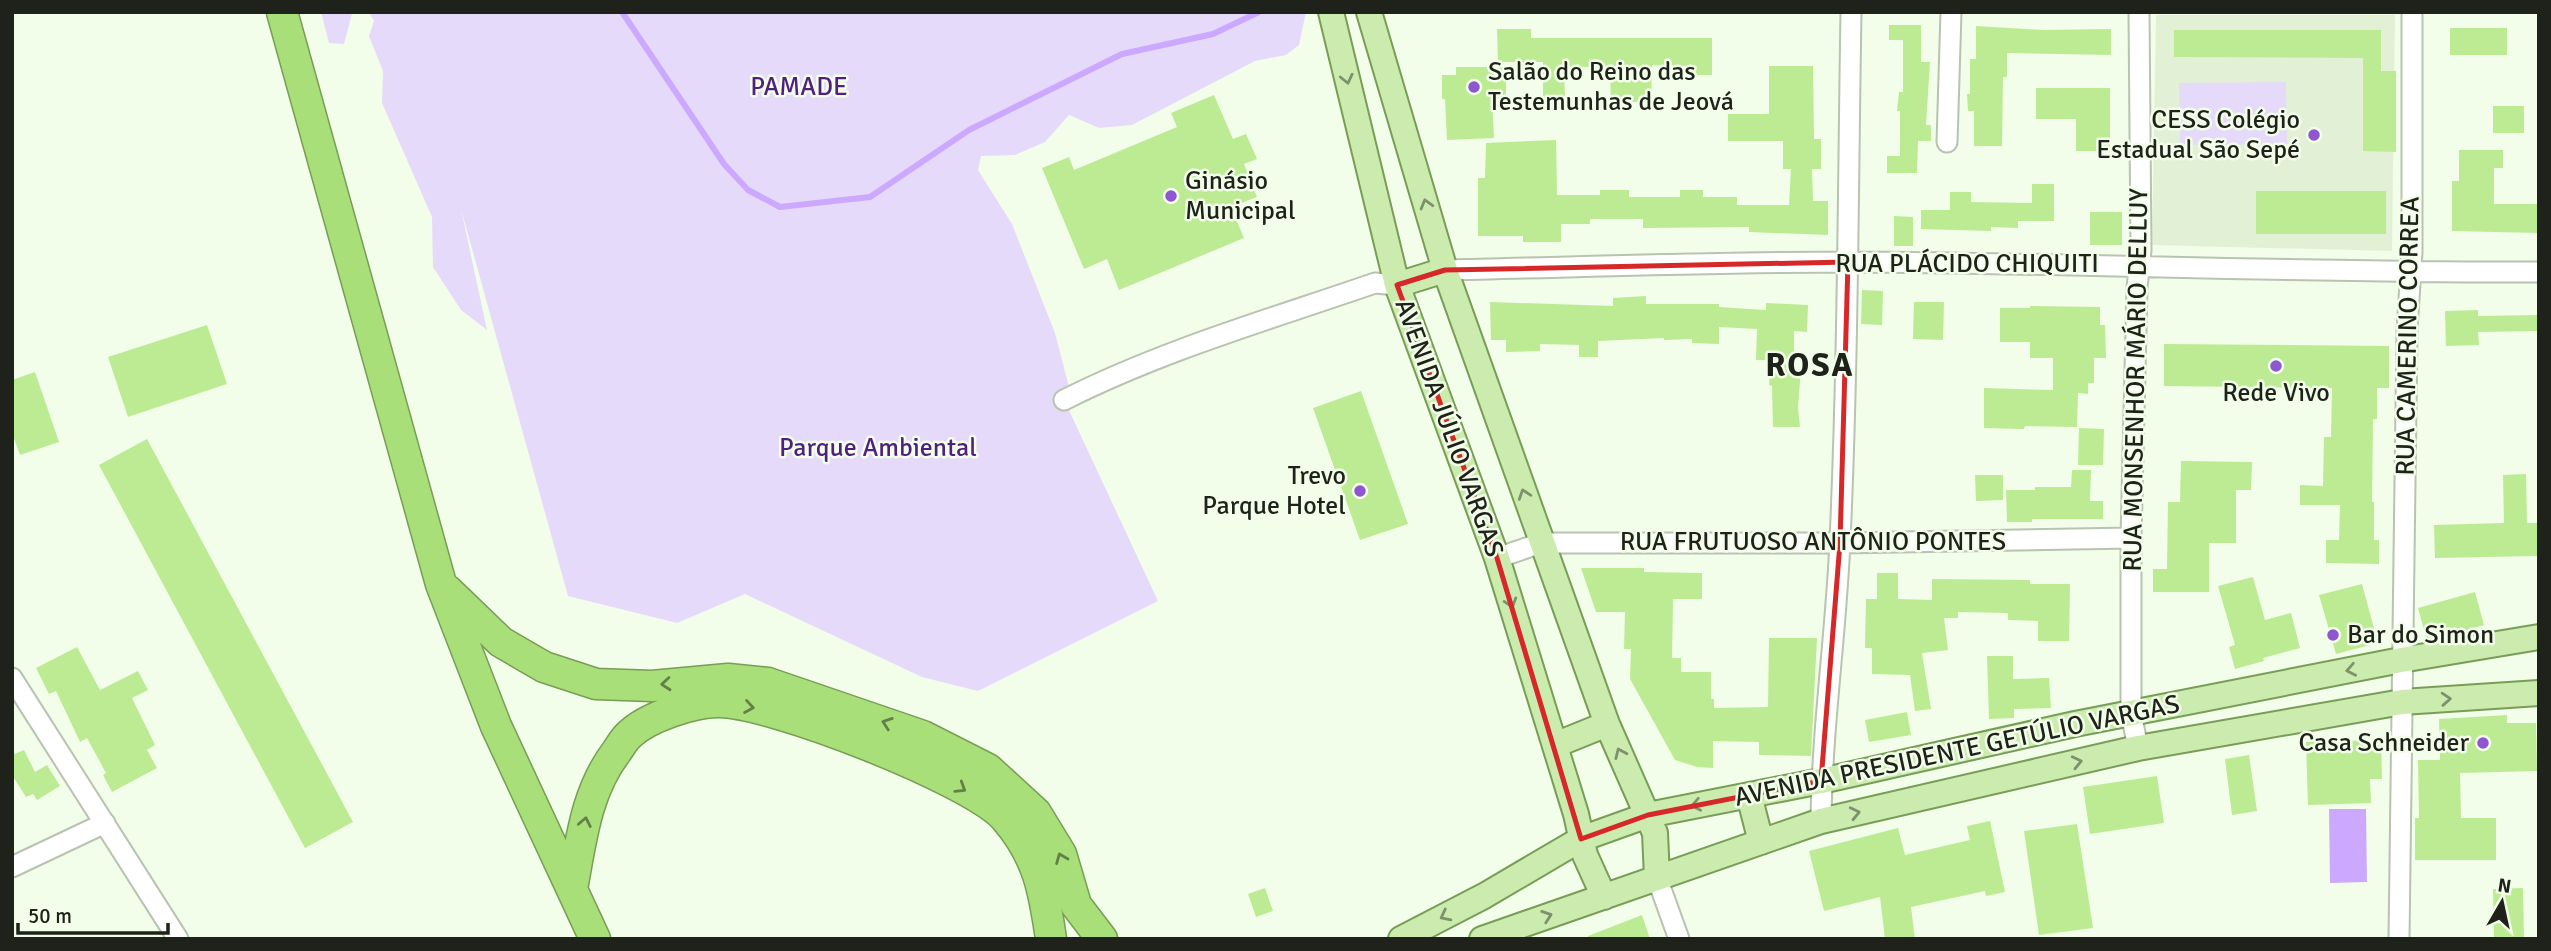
<svg xmlns="http://www.w3.org/2000/svg" width="2551" height="951" font-family="Signika,sans-serif">
<rect width="100%" height="100%" fill="#f2fee9"/>
<!-- built -->
<path fill="#e2f1d6" d="M2156,15H2395L2392,251L2152,245Z"/>
<!-- green -->
<path fill="#e6dafb" d="M321,12H355L352,14L344,44L329,43Z
M369,12H1306L1299,45L1286,55L1255,61L1132,125L1099,128L1069,115L1045,142L1015,155L981,156L978,170L1012,224L1055,333L1069,387L1060,391L1158,601L978,691L922,677L745,594L677,623L568,596L461,209L487,330L461,310L433,267L432,217L382,103L383,71L369,36L374,21Z
M2286,82L2287,144L2180,145L2179,83Z"/>
<!-- water -->
<path fill="#cca9ff" d="M2329,809H2366L2367,882L2330,883Z"/>
<g fill="none" stroke-linecap="round" stroke-linejoin="round">
<!-- stream -->
<path stroke="#cca9ff" stroke-width="6" d="M622,12L724,164L748,190L780,207L870,197L969,130L1122,54L1213,34L1259,12"/>
</g>
<!-- building -->
<path fill="#bceb94" d="M1889,25H1921V62H1930L1926,125H1931V141H1918L1917,173H1887V156H1900V111H1897L1899,92H1903V40H1889Z
M1976,26L2044,30L2111,29V55L2007,53V77H2003L2002,146H1974V111H1968L1967,94H1970V59H1976Z
M2450,28H2507V55H2450Z
M1497,29H1531V38H1712V75H1688V66L1652,65L1651,102H1611L1610,67H1564L1565,99H1543V62H1498Z
M2174,30H2381V71H2396V152L2363,151V58L2174,57Z
M1769,66H1813L1814,139H1821V169H1812L1813,201H1828V235L1749,232V227L1643,228V219H1590V224H1561V242H1523V236H1478V178H1485L1486,143L1556,140L1557,195H1600V190H1629V197H1680V190H1703V197H1737V205H1789L1791,169H1783V141H1728V114H1769Z
M1456,67H1506V100L1492,99L1494,138L1447,140L1445,99H1442V75H1456Z
M2036,88H2110V151H2076V119H2036Z
M1214,95L1233,139L1246,134L1257,159L1244,164L1257,197L1231,207L1244,238L1119,290L1107,259L1084,269L1042,168L1069,157L1074,170L1177,127L1171,113Z
M2493,106H2524V133H2493Z
M2459,150H2503V168H2494V204H2539V233L2452,231V181H2459Z
M2032,184H2054V221H2018V228L1991,227V231L1921,229V210H1950V192H1971V202L2032,203Z
M2256,191H2386V234H2256Z
M2090,212H2122V245H2090Z
M1894,216L1913,217V246H1894Z
M1862,290L1883,291L1882,325L1861,324Z
M1646,296V304H1719V307L1766,310V303L1808,305L1807,332L1794,331V369H1801L1798,407L1800,427H1773L1772,386L1769,385L1771,360H1756L1757,329L1719,327V344L1692,343V339L1664,340V338L1598,341V357H1579V345L1540,344V351L1506,352V340H1491L1490,302L1613,306V298Z
M1914,302H1944L1943,340L1913,339Z
M2030,306L2100,307V325H2105L2106,358H2094V383H2088V394L2078,393L2077,427L2025,426L2024,429L1984,428V388L2053,390V358H2030V342H2000V308H2030Z
M2478,310V316L2539,315V331L2478,332L2479,345L2446,346L2445,311Z
M207,325L227,384L128,417L108,357Z
M2164,344L2389,346V388H2377V419H2373L2372,502H2374V540H2379V564L2326,563V540H2339L2340,505H2300V485L2323,486L2324,437H2331L2332,388L2164,386Z
M35,372L59,442L20,455L12,433V380Z
M1361,391L1408,524L1360,540L1313,408Z
M2079,428L2104,429L2103,465H2078Z
M147,439L353,822L305,848L99,465Z
M2181,461L2252,462L2251,490H2236V543H2209V592H2153V569H2167L2168,502H2180Z
M2072,470H2091L2090,501H2103V519H2032V522H2007L2006,490H2035V487H2071Z
M2526,474L2527,523H2537L2538,556L2435,558L2434,525L2504,523L2503,475Z
M1975,475H2003V500L1976,501Z
M1581,568H1644V572L1702,573V599H1673L1672,658H1681V672H1711V699H1714V708L1768,707L1769,638H1817L1811,756L1759,755V742L1713,741V768L1697,767L1675,760L1630,679L1631,649H1624L1625,612H1596Z
M1877,573H1898V599L1932,600V579L2030,580V584H2070L2069,641H2038V621L2008,620V613L1958,612V618H1944L1948,650L1922,653L1931,709L1915,711L1910,675L1872,674V648H1865L1866,599H1877Z
M2253,577L2265,620L2291,613L2300,648L2263,658L2264,661L2235,669L2229,647L2235,645L2218,586Z
M2362,584L2378,643L2336,654L2319,595Z
M2475,592L2484,625L2427,641L2418,608Z
M77,647L100,690L138,671L148,690L132,698L155,745L147,750L157,768L112,792L103,775L106,773L87,738L80,742L56,691L49,694L36,668Z
M1987,656H2013V679L2049,678L2051,708L2014,709V718L1989,719Z
M1907,712L1911,735L1869,742L1865,720Z
M2507,715V723H2536L2537,771L2460,773L2461,818H2496V860H2415V818H2419L2418,760H2440L2439,719Z
M2381,740L2382,779H2370L2371,803L2308,805L2306,742Z
M24,750L35,772L47,765L60,786L37,800L33,794L26,797L12,775V755Z
M2249,755L2257,811L2232,815L2225,759Z
M2157,776L2164,823L2090,834L2083,787Z
M1990,821L2005,892L1986,896L1985,891L1911,907L1915,939H1885L1880,897L1824,911L1809,851L1898,828L1905,855L1970,840L1967,826Z
M2077,824L2093,928L2039,935L2024,831Z
M1265,888L1273,911L1256,917L1248,894Z
M2523,888L2524,939H2494L2493,889Z
M1642,915L1650,939H1588V936Z"/>
<g fill="none" stroke-linecap="round" stroke-linejoin="round">
<!-- minor casing -->
<g stroke="#b8c3b0" stroke-width="23">
<path id="minor" d="M1947,142L1951,12
M1445,270C1580,267 1716,262 1852,262C2081,263 2310,273 2539,272
M1064,400C1163,350 1271,319 1375,283L1397,285
M1497,558L1541,543H1840L2131,538
M12,678L178,939
M2138,748L2131,713V538L2137,288L2141,250L2139,12
M1821,821C1822,727 1836,635 1840,541C1848,365 1848,189 1851,12
M12,867L105,823
M1657,878L1679,939
M2399,939L2407,330L2412,252V12"/>
</g>
<!-- major casing -->
<g stroke="#789d57" stroke-width="28">
<path id="major" d="M1331,12L1397,285L1497,558L1576,814L1585,855L1604,897
M1369,12L1445,270L1607,724L1655,833L1657,878
M1397,285L1445,270
M1555,745L1607,724
M1749,795L1761,842
M1401,939L1484,896L1581,839L1648,815L1821,781L2075,724L2401,660L2539,637
M1482,939L1821,821L2138,748L2402,702L2539,693"/>
</g>
<!-- highway casing -->
<g stroke="#789d57" stroke-width="33">
<path id="highway" d="M282,12L441,584L496,726L595,939
M447,590L501,642L544,667L596,684L652,686L728,679L768,683L923,736L988,769L1036,813L1061,854L1076,905L1102,939
M572,889C581,841 586,791 617,751C621,745 625,738 630,734C648,717 693,702 718,702C769,701 972,780 1005,818C1038,856 1044,890 1051,939"/>
</g>
<!-- minor -->
<use href="#minor" stroke="#fff" stroke-width="19"/>
<!-- major -->
<use href="#major" stroke="#cbecae" stroke-width="24"/>
<!-- highway -->
<use href="#highway" stroke="#a9df78" stroke-width="30"/>
</g>
<!-- one-way arrows -->
<defs><path id="oneway-chevron" d="M-2-3.5L2.5 0L-2 3.5" fill="none" stroke-width="1.6" stroke-linecap="round" stroke-linejoin="round" transform="scale(1.75)"/></defs>
<g stroke="#7d916c">
<use href="#oneway-chevron" transform="translate(1347 79) rotate(77)"/>
<use href="#oneway-chevron" transform="translate(1426 204) rotate(-106)"/>
<use href="#oneway-chevron" transform="translate(1524 494) rotate(-109)"/>
<use href="#oneway-chevron" transform="translate(1511 603) rotate(73)"/>
<use href="#oneway-chevron" transform="translate(2351 670) rotate(169)"/>
<use href="#oneway-chevron" transform="translate(2446 699) rotate(-4)"/>
<use href="#oneway-chevron" transform="translate(1620 753) rotate(-114)"/>
<use href="#oneway-chevron" transform="translate(2077 762) rotate(-13)"/>
<use href="#oneway-chevron" transform="translate(1696 805) rotate(169)"/>
<use href="#oneway-chevron" transform="translate(1855 813) rotate(-13)"/>
<use href="#oneway-chevron" transform="translate(1445 916) rotate(153)"/>
<use href="#oneway-chevron" transform="translate(1547 916) rotate(-19)"/>
</g>
<g stroke="#64804a">
<use href="#oneway-chevron" transform="translate(666 684) rotate(175)"/>
<use href="#oneway-chevron" transform="translate(749 707) rotate(9)"/>
<use href="#oneway-chevron" transform="translate(887 723) rotate(-161)"/>
<use href="#oneway-chevron" transform="translate(961 788) rotate(32)"/>
<use href="#oneway-chevron" transform="translate(585 822) rotate(-79)"/>
<use href="#oneway-chevron" transform="translate(1061 858) rotate(-112)"/>
</g>
<!-- marked area -->
<path fill="none" stroke="#d62828" stroke-width="5" stroke-linejoin="round" d="M1848,262L1840,543L1821,781L1648,815L1581,839L1497,558L1397,285L1445,270Z"/>
<!-- markers -->
<g fill="#8f57cf" stroke="#f2fee9" stroke-width="2.5">
<circle cx="1474" cy="87" r="7"/>
<circle cx="2314" cy="135" r="7"/>
<circle cx="1171" cy="196" r="7"/>
<circle cx="2276" cy="366" r="7"/>
<circle cx="1360" cy="491" r="7"/>
<circle cx="2333" cy="635" r="7"/>
<circle cx="2483" cy="743" r="7"/>
</g>
<g text-anchor="middle" dominant-baseline="central" stroke-width="5" stroke-linejoin="round" paint-order="stroke">
<!-- poi labels -->
<g font-size="26" fill="#1e221b" stroke="#f2fee9" text-anchor="start">
<text x="1488" y="72">Salão do Reino das<tspan x="1488" dy="30">Testemunhas de Jeová</tspan></text>
<text x="2300" y="120" text-anchor="end">CESS Colégio<tspan x="2300" dy="30">Estadual São Sepé</tspan></text>
<text x="1185" y="181">Ginásio<tspan x="1185" dy="30">Municipal</tspan></text>
<text x="2276" y="393" text-anchor="middle">Rede Vivo</text>
<text x="1346" y="476" text-anchor="end">Trevo<tspan x="1346" dy="30">Parque Hotel</tspan></text>
<text x="2347" y="635">Bar do Simon</text>
<text x="2469" y="743" text-anchor="end">Casa Schneider</text>
</g>
<!-- park labels -->
<g font-size="26" fill="#511f80" stroke="#f2fee9">
<text x="799" y="87">PAMADE</text>
<text x="878" y="448">Parque Ambiental</text>
</g>
<!-- street labels -->
<g font-size="26" fill="#1e221b" stroke="#f2fee9">
<text x="1967" y="264">RUA PLÁCIDO CHIQUITI</text>
<text transform="translate(2408 336) rotate(-89)">RUA CAMERINO CORREA</text>
<text transform="translate(2136 380) rotate(-89)">RUA MONSENHOR MÁRIO DELLUY</text>
<text transform="translate(1449 428) rotate(70)">AVENIDA JÚLIO VARGAS</text>
<text x="1813" y="542">RUA FRUTUOSO ANTÔNIO PONTES</text>
<text transform="translate(1957 751) rotate(-12)">AVENIDA PRESIDENTE GETÚLIO VARGAS</text>
</g>
<!-- district labels -->
<g font-size="33" font-weight="bold" letter-spacing="2" fill="#1e221b" stroke="#f2fee9">
<text x="1810" y="365">ROSA</text>
</g>
</g>
<!-- border -->
<rect width="2551" height="951" fill="none" stroke="#1e221b" stroke-width="28"/>
<!-- north arrow -->
<g transform="translate(2502 902) rotate(9)" stroke="#f2fee9" stroke-width="5" paint-order="stroke">
<path d="M0-5L12 26L0 18L-12 26Z" fill="#1e221b"/>
<text y="-10" font-size="19" font-weight="bold" text-anchor="middle" fill="#1e221b">N</text>
</g>
<!-- scale -->
<path d="M18 923v10h150v-10" fill="none" stroke="#1e221b" stroke-width="3.5"/>
<text x="28" y="923" font-size="21" fill="#1e221b" stroke="#f2fee9" stroke-width="5" paint-order="stroke">50 m</text>
</svg>
